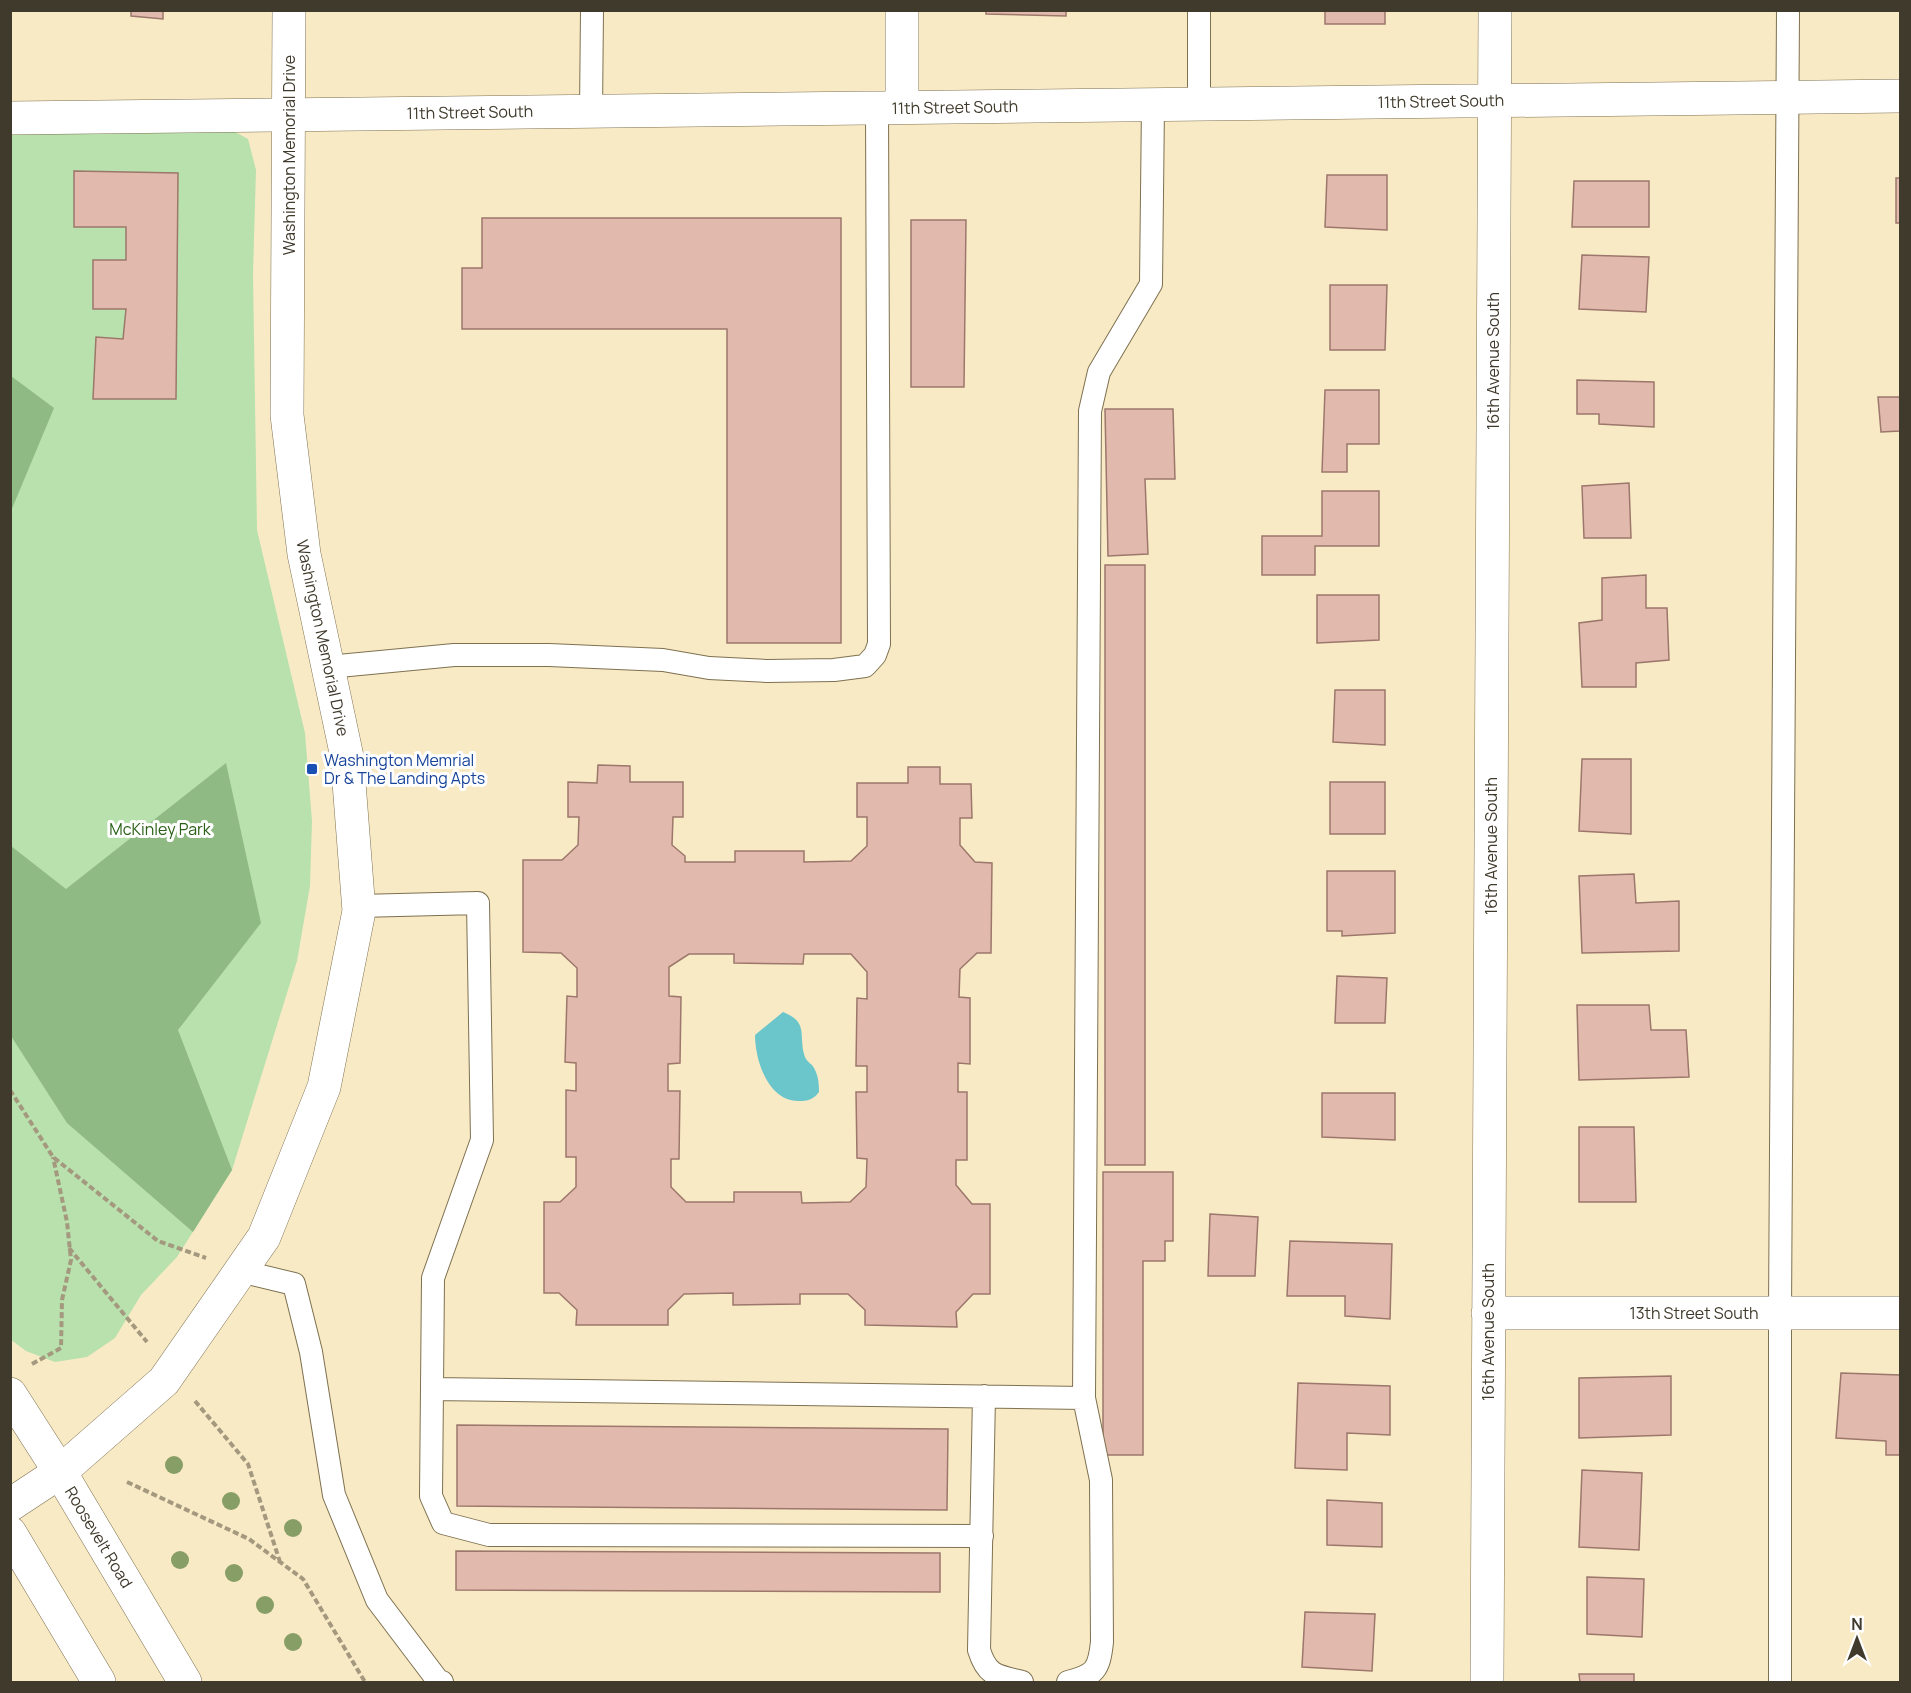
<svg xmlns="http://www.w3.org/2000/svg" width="1911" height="1693" font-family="Manrope,sans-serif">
<rect width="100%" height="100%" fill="#f9eac6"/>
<!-- green -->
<path fill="#b8e1ad" d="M10,123L230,129L248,139L256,170L253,274L257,530L305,733L312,821L310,886L297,961L232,1170L177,1257L141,1295L115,1338L87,1357L55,1362L26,1351L10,1339Z"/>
<!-- forest -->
<path fill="#90ba84" d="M11,376L54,408L11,511Z
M226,763L261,923L178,1030L232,1170L193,1232L67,1123L11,1036V846L66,889Z"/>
<!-- water -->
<path fill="#6ac6cb" d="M783,1012C808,1022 799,1033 804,1054C805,1059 808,1062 812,1065C818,1073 819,1082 819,1092C813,1100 808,1101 798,1101C768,1101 755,1060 755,1035Z"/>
<!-- building -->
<path fill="#e2baad" stroke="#9c776b" stroke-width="1.5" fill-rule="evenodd" d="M131,10H163V19L131,16Z
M986,10H1066V16L986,14Z
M1325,10H1385V24H1325Z
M74,171L178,173L176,399H93L96,337L123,339L126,309H93V260H126V227H74Z
M1327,175H1387V230L1325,227Z
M1896,178H1900V223H1896Z
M1574,181H1649V227H1572Z
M482,218H841V643H727V329H462V268H482Z
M911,220H966L964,387H911Z
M1582,255L1649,257L1646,312L1579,309Z
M1330,285H1387L1385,350H1330Z
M1577,380L1654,382V427L1599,424V414H1577Z
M1325,390H1379V444H1347V472H1322Z
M1878,397H1900V431L1881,432Z
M1105,409H1173L1175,479H1145L1148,554L1108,556Z
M1629,483L1631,538H1584L1582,486Z
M1322,491H1379V546H1315V575H1262V536H1322Z
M1105,565H1145V1165H1105Z
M1646,575V608H1667L1669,660L1636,663V687H1582L1579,623L1602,620V578Z
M1317,595H1379V640L1317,643Z
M1335,690H1385V745L1333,742Z
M1582,759H1631V834L1579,831Z
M598,765L630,766V782H683V817H673L672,845L685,856V862H735V851H804V862L851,861L867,846V817H857V783H908V767H940V784H971L972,818H960V845L975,862L992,863L991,953H977L960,969L959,997L970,998V1064L958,1063V1092H967V1160H956V1185L972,1204H990V1294H973L956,1312L957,1327L865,1325V1310L848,1294H800V1304L733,1305V1293L684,1294L668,1310V1325H576L577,1310L559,1293H544V1202H560L576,1187V1157H566V1090L576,1091V1063L565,1062L567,996L577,997V968L561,953L523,952V860H562L578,845L579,817H568V782L597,783ZM689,954H734V963L803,964L804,954H851L867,972V999L857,998L856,1066H867V1092H856L857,1158L867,1159L866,1187L850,1202L802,1203L801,1192H734V1202H686L671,1187V1159H679L680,1091H668V1064L680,1063L681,997L669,996V967Z
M1330,782H1385V834H1330Z
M1327,871H1395V933L1342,936V931H1327Z
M1634,874L1636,903L1679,901V951L1582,953L1579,876Z
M1337,976L1387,978L1385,1023H1335Z
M1577,1005H1649L1651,1030H1686L1689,1077L1579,1080Z
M1322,1093H1395V1140L1322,1137Z
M1579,1127H1634L1636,1202H1579Z
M1103,1172H1173V1241H1165V1261H1143V1455H1103Z
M1210,1214L1258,1217L1255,1276H1208Z
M1290,1241L1392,1244L1390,1319L1345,1316V1296H1287Z
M1841,1373L1900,1375V1455H1886V1441L1836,1438Z
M1671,1376V1435L1579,1438V1378Z
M1298,1383L1390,1386V1435L1347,1433V1470L1295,1468Z
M457,1425L948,1429L947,1510L457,1506Z
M1582,1470L1642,1473L1639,1550L1579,1547Z
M1327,1500L1382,1503V1547L1327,1545Z
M456,1551L940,1553V1592L456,1590Z
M1587,1577L1644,1579L1642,1637L1587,1634Z
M1305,1612L1375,1614L1372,1671L1302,1667Z
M1579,1674H1634V1682H1580Z"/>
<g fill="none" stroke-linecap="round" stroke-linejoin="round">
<!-- service casing -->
<g stroke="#7e7150" stroke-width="24">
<path id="service" d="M1199,10V104
M591,111L592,10
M328,667L454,655H549L663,660L709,668L767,671L834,670L865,666L875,655L879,644L877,108
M359,906L478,903L482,1140L433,1278L431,1496L443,1523L489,1535L982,1536
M240,1271L294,1284L311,1352L334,1495L377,1600L439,1682H442
M432,1389L1084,1398L1090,411L1099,372L1151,284L1153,104
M984,1396L979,1650C987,1676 997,1676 1022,1682
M1068,1682C1095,1675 1099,1670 1102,1642L1101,1480L1084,1398
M1780,1682V1313L1788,10"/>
</g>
<!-- minor casing -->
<g stroke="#7e7150" stroke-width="34">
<path id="minor" d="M902,108V10
M10,118L1900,96
M1488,1313H1900
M1487,1682L1495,10"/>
</g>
<!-- tertiary casing -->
<g stroke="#7e7150" stroke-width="34">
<path id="tertiary" d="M10,1505L60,1472L164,1381L264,1237L324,1087L359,911L347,757L304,554L287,415L289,10"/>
</g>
<!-- primary casing -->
<g stroke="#7e7150" stroke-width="34">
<path id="primary" d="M10,1394L60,1472L185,1682
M10,1533L99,1682"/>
</g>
<!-- path -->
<path stroke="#a4997f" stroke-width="4" stroke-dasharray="6 3" stroke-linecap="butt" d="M10,1090L53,1157L158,1241L206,1258
M69,1248L147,1342
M32,1364L61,1348L62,1300L71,1260L67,1222L53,1157
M195,1401L248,1464L280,1562
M127,1482L249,1539L303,1579L365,1682"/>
<!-- service -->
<use href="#service" stroke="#fff" stroke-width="22"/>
<!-- minor -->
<use href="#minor" stroke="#fff" stroke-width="33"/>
<!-- tertiary -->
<use href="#tertiary" stroke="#fff" stroke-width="33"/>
<!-- primary -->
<use href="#primary" stroke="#fff" stroke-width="33"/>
</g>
<!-- trees -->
<g fill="#879e66">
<circle cx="174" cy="1465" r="9"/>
<circle cx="231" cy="1501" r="9"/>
<circle cx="293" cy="1528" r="9"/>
<circle cx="180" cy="1560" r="9"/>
<circle cx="234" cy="1573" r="9"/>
<circle cx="265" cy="1605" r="9"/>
<circle cx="293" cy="1642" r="9"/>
</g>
<!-- markers -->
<rect fill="#1a4fb4" stroke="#fff" stroke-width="2" x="306" y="763" width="12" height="12" rx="3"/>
<g text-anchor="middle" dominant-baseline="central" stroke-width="6" stroke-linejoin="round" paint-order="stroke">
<!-- street labels -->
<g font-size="16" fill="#403a2c" stroke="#fff">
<text transform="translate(1441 101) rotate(-1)">11th Street South</text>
<text transform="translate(955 107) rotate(-1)">11th Street South</text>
<text transform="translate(470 112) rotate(-1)">11th Street South</text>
<text transform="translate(289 155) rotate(-90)">Washington Memorial Drive</text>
<text transform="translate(1493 361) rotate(-90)">16th Avenue South</text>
<text transform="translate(323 638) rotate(78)">Washington Memorial Drive</text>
<text transform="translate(1491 846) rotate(-90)">16th Avenue South</text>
<text x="1694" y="1313">13th Street South</text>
<text transform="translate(1488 1332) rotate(-90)">16th Avenue South</text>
<text transform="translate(99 1537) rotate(59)">Roosevelt Road</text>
</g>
<!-- transit labels -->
<g font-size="16" fill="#164399" stroke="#fff" text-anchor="start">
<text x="324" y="760">Washington Memrial<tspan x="324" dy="18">Dr &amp; The Landing Apts</tspan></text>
</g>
<!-- park labels -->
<g font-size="16" fill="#2a6017" stroke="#fff">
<text x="160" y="829">McKinley Park</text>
</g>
</g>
<!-- border -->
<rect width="1911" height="1693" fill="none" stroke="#403a2c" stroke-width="24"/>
<!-- north arrow -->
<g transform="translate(1857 1639)" stroke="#ffffff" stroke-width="4.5" paint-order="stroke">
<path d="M0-4.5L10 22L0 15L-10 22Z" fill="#403a2c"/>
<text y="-9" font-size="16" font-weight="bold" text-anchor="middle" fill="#403a2c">N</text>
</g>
</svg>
